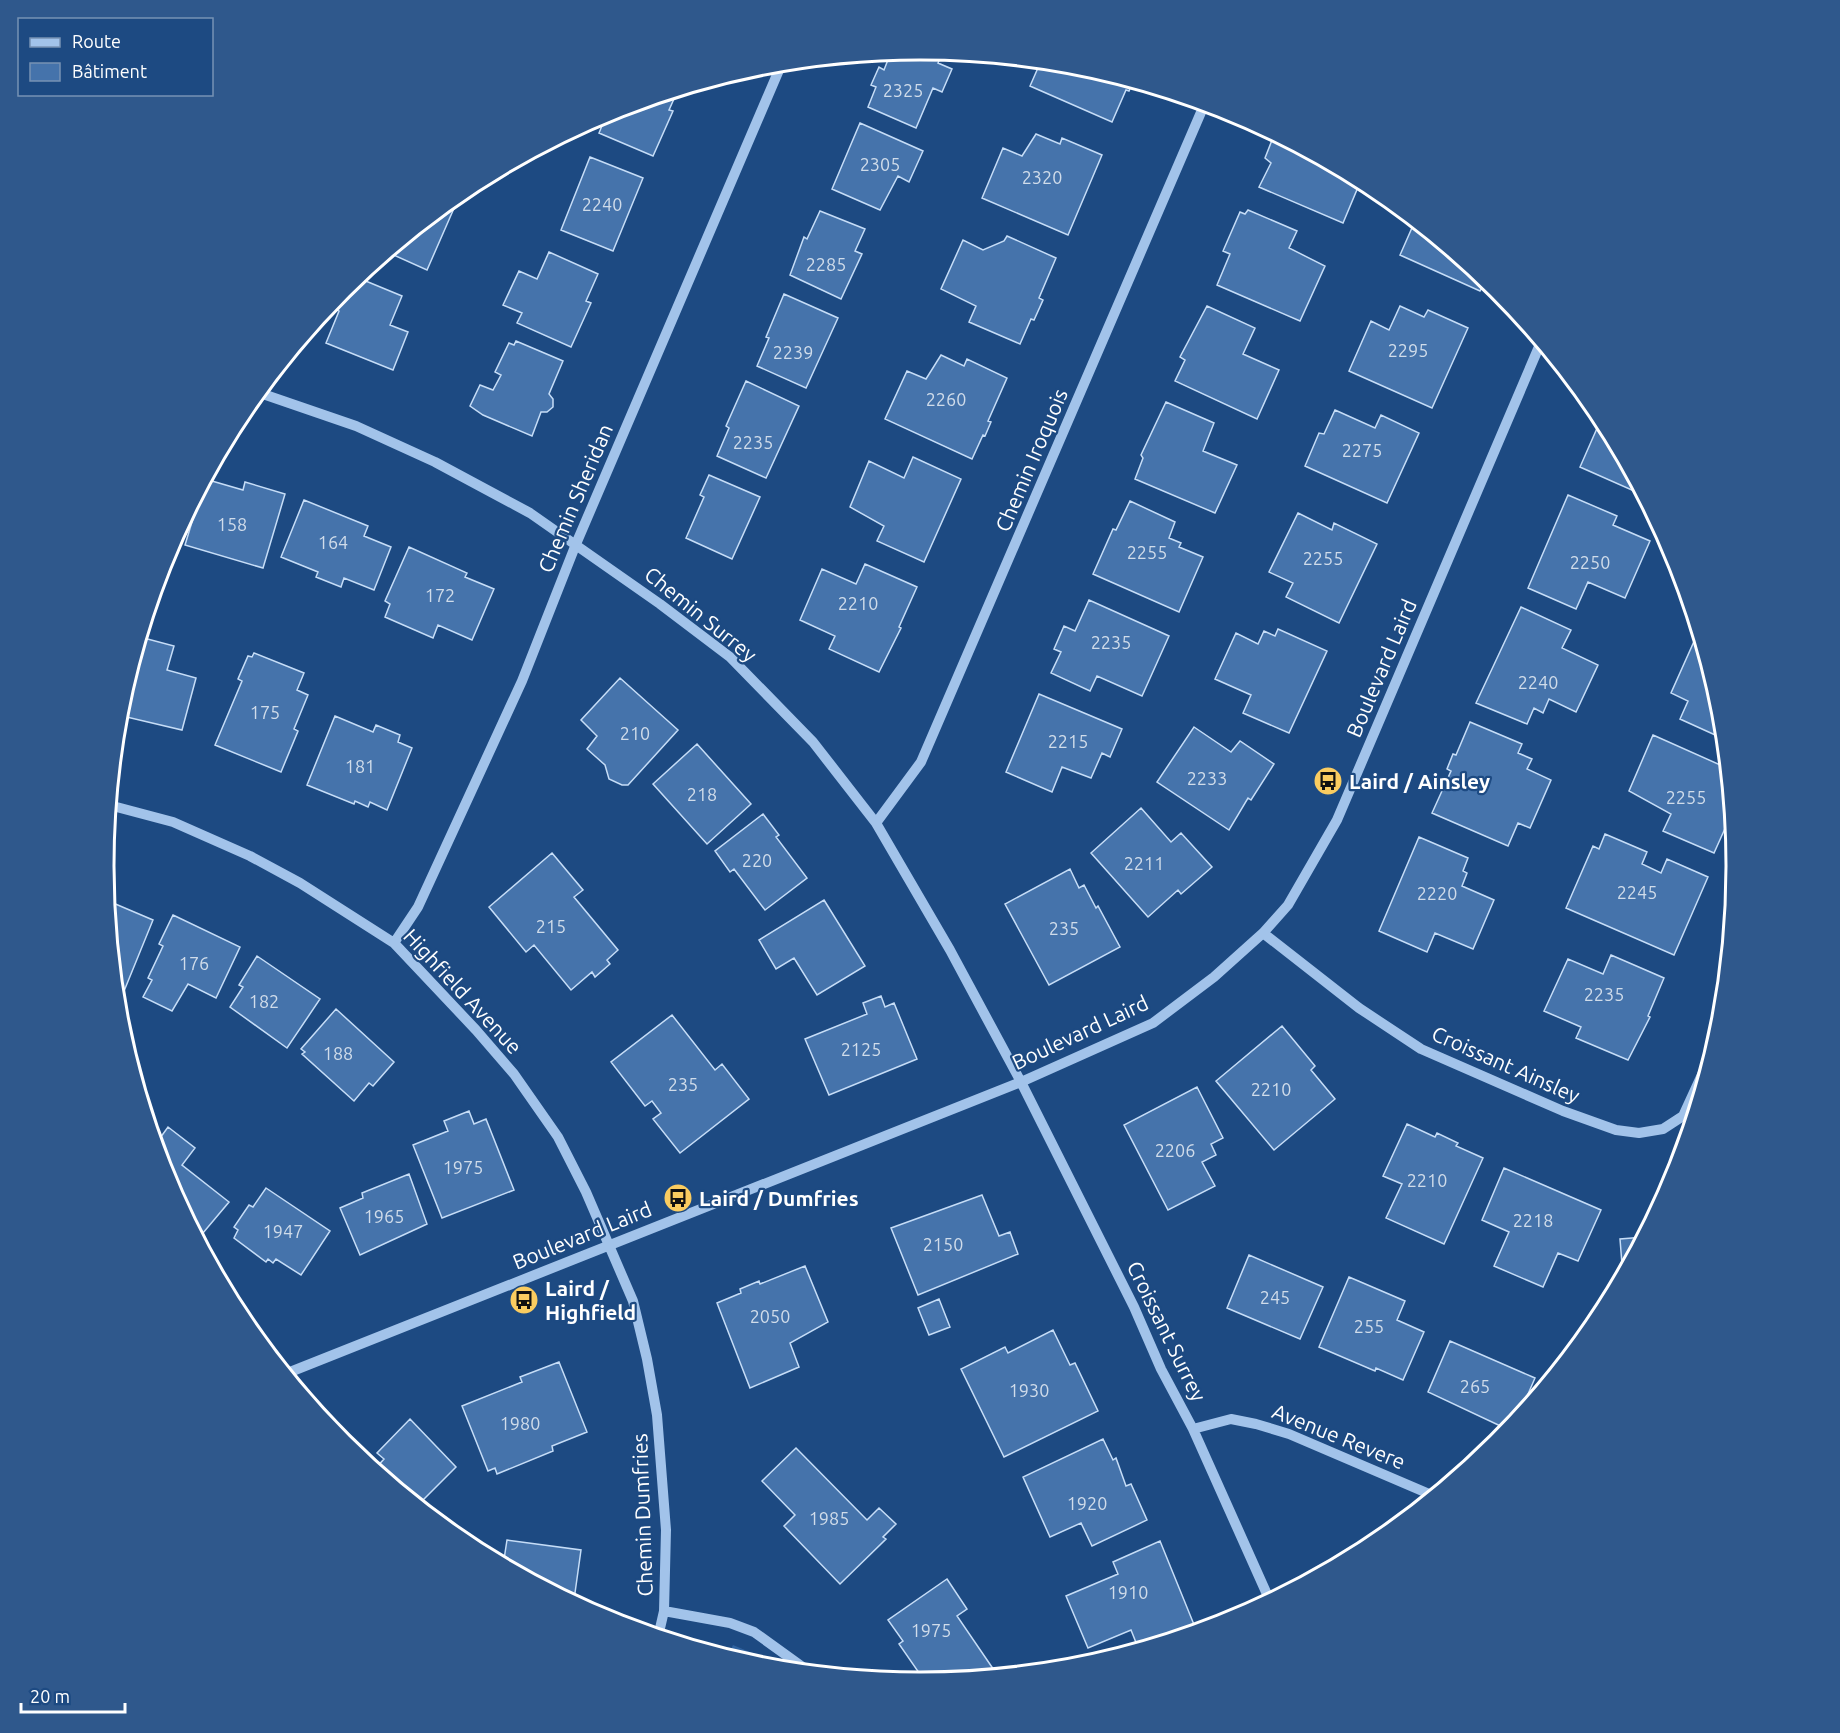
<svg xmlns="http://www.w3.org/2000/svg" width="1840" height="1733" font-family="Ubuntu,sans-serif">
<rect width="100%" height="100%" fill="#1d4a82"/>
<!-- green -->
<path fill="#3063a0" d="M733,1645L795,1671L760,1668L700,1649L708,1647L730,1651Z"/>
<!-- building -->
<path fill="#4573ab" stroke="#c6ddf7" stroke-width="1.5" d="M920,50L941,56L938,63L952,69L942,92L933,88L916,128L868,107L876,87L871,85L879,67L884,70L891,52Z
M1041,61L1080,65L1133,81L1129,91L1126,90L1112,122L1030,86Z
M678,90L669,110L673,111L653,156L599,133L608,111Z
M860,123L923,151L909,182L898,176L880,210L832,189Z
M1036,134L1060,144L1062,138L1102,155L1068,235L982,198L1003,148L1022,156Z
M1274,135L1361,180L1343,223L1259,187L1271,163L1265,158Z
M590,157L643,178L613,251L561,230Z
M447,203L455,206L427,270L387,252Z
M1248,210L1297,231L1289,248L1325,266L1300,321L1217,285L1230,254L1223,251L1240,212L1245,214Z
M820,211L865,229L855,251L862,254L841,299L790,275L804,237L807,239Z
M1415,221L1486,279L1480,291L1400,255Z
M1007,236L1056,258L1039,298L1043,300L1034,320L1031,319L1020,344L969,322L976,306L941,289L963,240L983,250L1004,241Z
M549,252L598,274L586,301L591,303L571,347L517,323L522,313L503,305L519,271L537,279Z
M356,277L402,296L390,325L408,332L393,370L326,343L339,311L335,309L341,297L345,298Z
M784,294L838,318L806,388L757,366L769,338L766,337Z
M1207,306L1255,328L1243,354L1279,370L1257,419L1175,381L1185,360L1180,357Z
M1400,306L1424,317L1428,310L1468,328L1432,408L1349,371L1371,321L1389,330Z
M516,341L563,361L549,394L553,399V407L547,412H541L532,436L483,415L470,406L480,385L493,390L501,375L495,372L509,343L514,345Z
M941,355L964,366L967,359L1007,378L988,421L991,422L985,436L983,435L972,459L885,419L907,371L926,379Z
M746,381L799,406L766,478L717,456L729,428L726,426Z
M1166,402L1214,423L1203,451L1237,465L1215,513L1135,479L1143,458L1141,455Z
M1335,410L1375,428L1381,415L1419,433L1387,503L1305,466L1319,433L1324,434Z
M1602,417L1643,495L1580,467Z
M913,457L961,479L924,562L877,541L884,526L850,507L869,461L904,478Z
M709,475L760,497L732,559L686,538L704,497L700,495Z
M205,479L243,490L245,482L285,494L263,568L185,545Z
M1568,495L1617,516L1613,525L1650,541L1625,598L1588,582L1576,609L1528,588Z
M304,500L368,526L364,536L391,547L374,590L344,578L341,587L316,577L318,572L281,557Z
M1130,501L1175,522L1169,538L1181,543L1179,547L1203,557L1179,612L1093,574L1113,529L1116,530Z
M1298,513L1332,530L1334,523L1377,544L1339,623L1286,597L1293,583L1269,572Z
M409,547L467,573L465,577L494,589L472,640L438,625L433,638L385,617L390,604L385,601Z
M865,564L917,587L899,627L901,628L879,672L829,649L835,636L800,620L822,569L856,584Z
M1089,600L1169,636L1142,696L1097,676L1090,691L1051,673L1061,652L1054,649L1064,626L1075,631Z
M1521,607L1571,630L1562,648L1598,665L1576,712L1549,699L1543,713L1534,708L1527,724L1476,703Z
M1278,629L1327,651L1289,733L1243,713L1251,695L1215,679L1236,633L1258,644L1264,631L1275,636Z
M140,637L174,646L167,670L196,678L182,730L118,715Z
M1696,637L1701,639L1721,707L1724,739L1680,719L1688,701L1671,693Z
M254,653L304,673L297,690L308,695L294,729L298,731L281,772L215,745L242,681L238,679L248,656L252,657Z
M620,678L678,730L628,785H622L609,779L605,765L587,749L597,736L581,720Z
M1039,694L1122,729L1110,757L1102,753L1091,778L1062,767L1052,792L1006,772Z
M335,716L373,732L376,725L400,735L398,742L412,748L387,810L370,802L368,807L355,801L354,804L307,785Z
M1470,722L1522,744L1518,753L1532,759L1527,769L1551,780L1530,828L1518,823L1508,846L1432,813L1451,771L1447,769L1453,754L1456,755Z
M1194,727L1231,752L1240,741L1274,764L1251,800L1248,798L1229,830L1157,782Z
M1653,735L1727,768L1732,820L1730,826L1727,824L1714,853L1663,831L1671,814L1629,791Z
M697,744L751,804L707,844L653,784Z
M1141,808L1171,842L1181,833L1212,867L1181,894L1178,890L1148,917L1091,853Z
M763,814L779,835L776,837L807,878L765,910L734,869L730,872L715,851Z
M1605,834L1647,852L1642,864L1661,873L1667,859L1708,877L1674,955L1566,908L1593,846L1599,849Z
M1419,837L1468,858L1463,871L1467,873L1462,886L1494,900L1473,949L1435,933L1427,952L1379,931Z
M552,853L583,890L574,897L618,950L607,960L610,964L595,977L592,972L571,990L534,945L526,952L489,907Z
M1070,869L1079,888L1084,885L1096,908L1098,906L1120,947L1049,985L1005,904Z
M106,900L153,920L122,996L115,993Z
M824,900L865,966L817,995L794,958L776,969L759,940Z
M173,915L240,947L216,998L188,984L172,1011L143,997L152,980L148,978L163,946L159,944Z
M1611,955L1664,978L1648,1016L1650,1017L1628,1060L1576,1038L1581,1027L1544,1011L1568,959L1603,974Z
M257,956L320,999L287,1048L230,1007L243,987L239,985Z
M881,996L885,1007L894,1003L917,1059L829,1095L805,1039L867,1014L863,1003Z
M336,1009L394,1062L373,1086L369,1083L354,1101L302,1054L305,1052L301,1049Z
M672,1015L715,1070L722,1064L749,1099L680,1153L653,1119L661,1113L652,1101L645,1106L611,1062Z
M1282,1026L1315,1066L1311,1070L1335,1099L1274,1150L1216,1081Z
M1197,1087L1223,1138L1211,1144L1216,1155L1202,1162L1215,1186L1168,1210L1124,1125Z
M469,1111L474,1124L486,1119L514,1190L442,1218L413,1145L448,1131L444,1121Z
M1407,1124L1435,1137L1437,1133L1458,1143L1456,1146L1483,1158L1444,1244L1386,1218L1402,1184L1383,1176Z
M168,1127L195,1148L182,1165L229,1202L203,1233L187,1220L165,1179L155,1145Z
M1504,1168L1601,1210L1578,1261L1558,1253L1543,1287L1494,1266L1509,1232L1482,1220Z
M409,1174L427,1224L360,1255L340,1208L363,1198L362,1193Z
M266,1188L330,1231L301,1275L276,1259L273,1263L268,1259L266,1262L234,1238L238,1230L234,1227L249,1205L253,1207Z
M982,1195L999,1236L1010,1232L1018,1254L918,1295L891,1228Z
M1644,1237L1623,1277L1620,1239Z
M1249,1255L1323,1287L1300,1339L1227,1308Z
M805,1266L828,1322L790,1343L799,1367L750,1388L717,1303L741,1293L740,1289L759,1281L760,1284Z
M1349,1277L1405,1301L1397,1320L1424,1332L1403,1380L1376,1368L1375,1371L1319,1347Z
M939,1299L950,1327L929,1335L918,1308Z
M1053,1330L1070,1365L1075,1363L1098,1411L1004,1457L961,1369L1005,1347L1008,1353Z
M1450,1341L1535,1378L1516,1422L1509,1430L1428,1392Z
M559,1362L587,1432L552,1446L553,1451L497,1474L495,1468L488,1471L462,1406L522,1382L520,1377Z
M410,1419L456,1467L417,1506L374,1470L384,1459L377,1453Z
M1103,1439L1113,1460L1116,1458L1126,1486L1131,1484L1147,1520L1092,1546L1081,1523L1050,1537L1023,1477Z
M796,1448L867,1520L879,1508L896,1524L883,1537L886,1539L840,1584L784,1526L795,1515L762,1481Z
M507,1540L581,1550L574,1600L570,1601L503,1566Z
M1160,1541L1197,1632L1139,1650L1131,1630L1088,1648L1066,1596L1118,1574L1113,1562Z
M947,1579L967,1609L957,1616L998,1676L926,1683L899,1644L903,1641L888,1620Z"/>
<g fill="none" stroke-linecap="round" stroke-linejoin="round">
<!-- minor -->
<path stroke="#a2c3ea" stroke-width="10" d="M257,392L356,426L435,462L530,513L660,604L730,657L813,742L876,823L950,950L1021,1082L1134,1307L1161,1369L1193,1429L1270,1601
M109,805L173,822L250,856L300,883L394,943L476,1030L514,1074L558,1137L586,1192L633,1301L647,1359L657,1415L666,1530L664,1611L658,1637
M876,823L921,762L1205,103
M1263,933L1359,1008L1421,1049L1563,1111L1616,1130L1639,1133L1663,1129L1683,1116L1716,1044
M394,943L418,907L522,681L576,544L782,63
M285,1374L1021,1082L1153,1023L1214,977L1263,933L1288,905L1337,820L1541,342
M1193,1429L1231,1419L1256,1424L1289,1434L1434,1496
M664,1611L730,1623L754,1632L811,1673"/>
</g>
<!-- icons -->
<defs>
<g id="bus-disc" transform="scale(1.5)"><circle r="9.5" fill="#facc60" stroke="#1d4a82"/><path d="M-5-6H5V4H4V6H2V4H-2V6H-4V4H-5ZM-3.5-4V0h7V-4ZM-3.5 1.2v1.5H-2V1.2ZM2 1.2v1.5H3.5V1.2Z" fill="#111"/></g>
</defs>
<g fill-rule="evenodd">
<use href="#bus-disc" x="1328" y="781"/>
<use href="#bus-disc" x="678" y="1198"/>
<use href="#bus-disc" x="524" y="1300"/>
</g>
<g text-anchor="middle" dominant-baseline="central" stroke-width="4.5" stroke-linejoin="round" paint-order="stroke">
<!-- number labels -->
<g font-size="18" fill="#d0dcea">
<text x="903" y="90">2325</text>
<text x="880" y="164">2305</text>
<text x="1042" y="177">2320</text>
<text x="602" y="204">2240</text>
<text x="826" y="264">2285</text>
<text x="1408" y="350">2295</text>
<text x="793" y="352">2239</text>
<text x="946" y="399">2260</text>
<text x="753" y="442">2235</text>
<text x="1362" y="450">2275</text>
<text x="232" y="524">158</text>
<text x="333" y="542">164</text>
<text x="1147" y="552">2255</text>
<text x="1323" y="558">2255</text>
<text x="1590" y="562">2250</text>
<text x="440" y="595">172</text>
<text x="858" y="603">2210</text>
<text x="1111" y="642">2235</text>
<text x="1538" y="682">2240</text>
<text x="265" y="712">175</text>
<text x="635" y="733">210</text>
<text x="1068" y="741">2215</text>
<text x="360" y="766">181</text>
<text x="1207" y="778">2233</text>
<text x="702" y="794">218</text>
<text x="1686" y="797">2255</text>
<text x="757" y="860">220</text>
<text x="1144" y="863">2211</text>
<text x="1637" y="892">2245</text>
<text x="1437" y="893">2220</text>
<text x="551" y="926">215</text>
<text x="1064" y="928">235</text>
<text x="194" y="963">176</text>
<text x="1604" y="994">2235</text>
<text x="264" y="1001">182</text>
<text x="861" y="1049">2125</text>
<text x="338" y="1053">188</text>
<text x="683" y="1084">235</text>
<text x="1271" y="1089">2210</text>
<text x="1175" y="1150">2206</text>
<text x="463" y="1167">1975</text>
<text x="1427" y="1180">2210</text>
<text x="384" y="1216">1965</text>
<text x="1533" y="1220">2218</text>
<text x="283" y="1231">1947</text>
<text x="943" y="1244">2150</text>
<text x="1275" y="1297">245</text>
<text x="770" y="1316">2050</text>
<text x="1369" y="1326">255</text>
<text x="1475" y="1386">265</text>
<text x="1029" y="1390">1930</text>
<text x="520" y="1423">1980</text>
<text x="1087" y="1503">1920</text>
<text x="829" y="1518">1985</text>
<text x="1128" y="1592">1910</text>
<text x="931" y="1630">1975</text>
</g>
<!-- street labels -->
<g font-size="21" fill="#fff" stroke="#1d4a82">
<text transform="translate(1031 460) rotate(-67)">Chemin Iroquois</text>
<text transform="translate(575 498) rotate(-67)">Chemin Sheridan</text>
<text transform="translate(701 614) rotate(39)">Chemin Surrey</text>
<text transform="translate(1381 668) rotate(-67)">Boulevard Laird</text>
<text transform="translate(463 991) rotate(47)">Highfield Avenue</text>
<text transform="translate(1080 1032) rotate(-25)">Boulevard Laird</text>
<text transform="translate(1506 1064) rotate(24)">Croissant Ainsley</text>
<text transform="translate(582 1235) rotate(-22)">Boulevard Laird</text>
<text transform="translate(1167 1331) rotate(64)">Croissant Surrey</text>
<text transform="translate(1339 1436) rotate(22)">Avenue Revere</text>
<text transform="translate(642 1515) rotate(-92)">Chemin Dumfries</text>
</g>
<!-- poi labels -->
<g font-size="21" font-weight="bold" fill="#fff" stroke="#1d4a82" text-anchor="start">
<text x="1349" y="781">Laird / Ainsley</text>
<text x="699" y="1198">Laird / Dumfries</text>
<text x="545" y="1288">Laird /<tspan x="545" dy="24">Highfield</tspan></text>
</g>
</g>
<!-- crop -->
<path d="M0 0H1840V1733H0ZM114 866a806 806 0 1 1 1612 0a806 806 0 1 1-1612 0Z" fill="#2f588c" fill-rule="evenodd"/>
<path fill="none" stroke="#fff" stroke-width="3" d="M114 866a806 806 0 1 1 1612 0a806 806 0 1 1-1612 0Z"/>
<!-- legend -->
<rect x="18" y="18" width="195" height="78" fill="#1d4a82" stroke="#7792b4" stroke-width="1.5"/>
<rect x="30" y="38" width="30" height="9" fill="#a2c3ea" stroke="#7792b4" stroke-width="1.5"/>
<text x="72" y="48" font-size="18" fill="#ffffff">Route</text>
<rect x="30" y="63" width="30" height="18" fill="#4573ab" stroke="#7792b4" stroke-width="1.5"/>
<text x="72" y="78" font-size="18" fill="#ffffff">Bâtiment</text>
<!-- scale -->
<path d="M21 1703v9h104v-9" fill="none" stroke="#ffffff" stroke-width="3"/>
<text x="30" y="1703" font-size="18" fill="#ffffff" stroke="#1d4a82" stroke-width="4.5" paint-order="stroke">20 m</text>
</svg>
